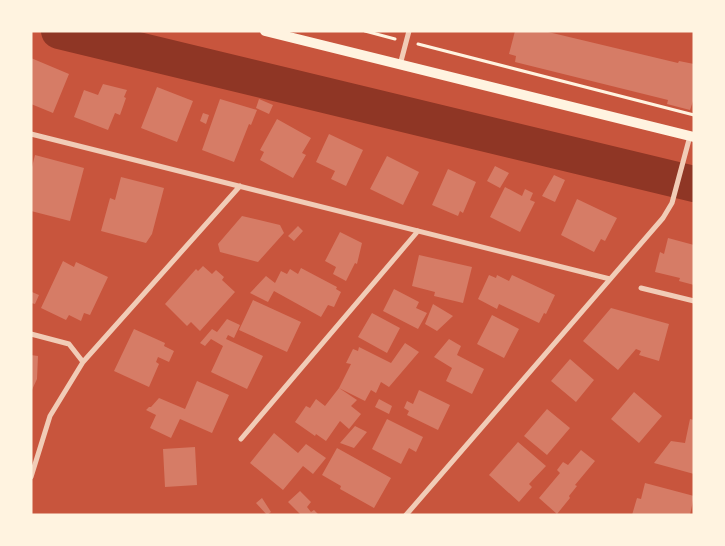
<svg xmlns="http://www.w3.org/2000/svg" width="725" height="546" font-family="'Archivo Narrow',sans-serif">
<rect width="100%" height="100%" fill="#c8553d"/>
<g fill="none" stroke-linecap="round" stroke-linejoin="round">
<!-- river -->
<path stroke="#8f3625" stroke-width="36" d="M59,31L694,184"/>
</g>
<!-- building -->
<path fill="#d67c66" d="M515,31H544L678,63L679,61L694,64V98L690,110L667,104L668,100L515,62L516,56L509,54Z
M31,58L69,74L53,113L31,104Z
M103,84L127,90L124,97L126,98L120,115L115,113L108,130L74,117L84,90L98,95Z
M157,87L193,101L177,142L141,128Z
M220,99L257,110L251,125L249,124L234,162L202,150Z
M259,99L273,105L269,114L256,108Z
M203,113L209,115L206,124L200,121Z
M277,119L311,138L302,153L306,155L293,178L260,160L264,152L260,150Z
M329,134L363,150L346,186L331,179L335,171L316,162Z
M35,155L84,168L70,221L31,211V171Z
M387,156L419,172L403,205L370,189Z
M495,166L509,173L500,188L487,181Z
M448,169L476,182L463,213L460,211L458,216L432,205Z
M554,175L565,180L555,202L542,196Z
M121,177L164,188L152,234L146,243L101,231L110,198L115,200Z
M505,187L522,196L525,189L533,193L530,200L535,202L520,232L490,217Z
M577,199L617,218L605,241L601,239L594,252L561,235Z
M242,216L280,225L284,233L258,262L220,252L218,244Z
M298,226L303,231L294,241L288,236Z
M340,232L362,243L357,264L355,263L346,281L333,274L336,267L325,261Z
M668,238L694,245V285L679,281L680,278L655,272L660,252L664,254Z
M419,255L472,267L463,303L434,296L435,292L412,286Z
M63,261L74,267L76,262L108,277L90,315L84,313L81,321L69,315L66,320L41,308Z
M203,266L212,274L216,270L224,277L222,280L235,292L200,331L191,322L187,326L165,304L196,269L198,271Z
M301,268L337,287L336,289L341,292L334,307L328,305L321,317L274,291L268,302L250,293L266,276L275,283L281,271L287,274L290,269L298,274Z
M489,275L496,278L497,275L509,281L512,275L555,295L546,314L544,313L539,323L499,304L497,309L478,299Z
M394,289L419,302L416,308L427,313L418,329L383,311Z
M32,292L39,295L35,304L31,303Z
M253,300L301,322L287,352L239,330Z
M433,304L453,316L437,331L425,324Z
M611,308L669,324L659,361L639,355L641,351L636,349L618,370L583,341Z
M372,313L400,328L387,353L358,337Z
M492,315L519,329L504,358L477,344Z
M227,319L240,325L234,338L228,335L226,339L263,356L247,389L211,372L223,346L211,339L205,346L200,343L212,329L217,332Z
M134,329L165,343L164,346L174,351L169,362L158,357L156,362L159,364L149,387L114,371Z
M449,339L461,346L457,355L484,369L472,394L446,381L452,368L434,357Z
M405,343L419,352L389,387L381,382L376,393L371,390L365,401L339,388L351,364L346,363L353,349L358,351L359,347L391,363Z
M31,355L38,356L37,379L31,392Z
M570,359L594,380L576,402L551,381Z
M197,381L229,395L212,433L180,419L171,438L150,428L156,415L146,410L149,407H151L159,398L185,409Z
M339,388L357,400L351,406L361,414L349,429L340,421L326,441L316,434L315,436L295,422L306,406L310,408L316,399L325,406Z
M419,390L450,405L438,430L407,415L409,411L404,408L407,401L413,404Z
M634,392L662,416L639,443L611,419Z
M379,399L392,406L389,414L375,407Z
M547,409L570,428L547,455L524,436Z
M387,419L423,437L416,452L409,448L401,464L372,449Z
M690,419L694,420V474L654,463L671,441L685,443Z
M355,426L367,432L354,448L340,443Z
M274,433L298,453L306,444L326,458L313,474L303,466L283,490L250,463Z
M518,442L546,466L529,484L532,487L519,502L489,475Z
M195,447L197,485L165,487L163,449Z
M337,448L391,478L374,508L340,489L341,486L322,475Z
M581,450L595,461L575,485L577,486L569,496L570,498L557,514L539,498L560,473L557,470L563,462L568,465Z
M645,483L694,496L690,515H632L637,498L641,499Z
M300,491L311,502L307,507L311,512L314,510L319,515H301L288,502Z
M262,498L271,512L267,515L256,503Z"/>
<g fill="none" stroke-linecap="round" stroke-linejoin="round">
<!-- path -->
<path stroke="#fff3e0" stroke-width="3" d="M365,31L395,39
M418,44L694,115"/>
<!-- minor -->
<path stroke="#f1ccb7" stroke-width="5" d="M400,65L409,31
M31,134L610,279
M641,288L694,301
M31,334L69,344L83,362
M241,439L418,231
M31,477L50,416L83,362L240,186
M406,515L663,218L672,203L690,136"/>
<!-- secondary -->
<path stroke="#fff3e0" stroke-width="10" d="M265,31L694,137"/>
</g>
<!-- border -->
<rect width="725" height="546" fill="none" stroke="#fff3e0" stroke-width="65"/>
</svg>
